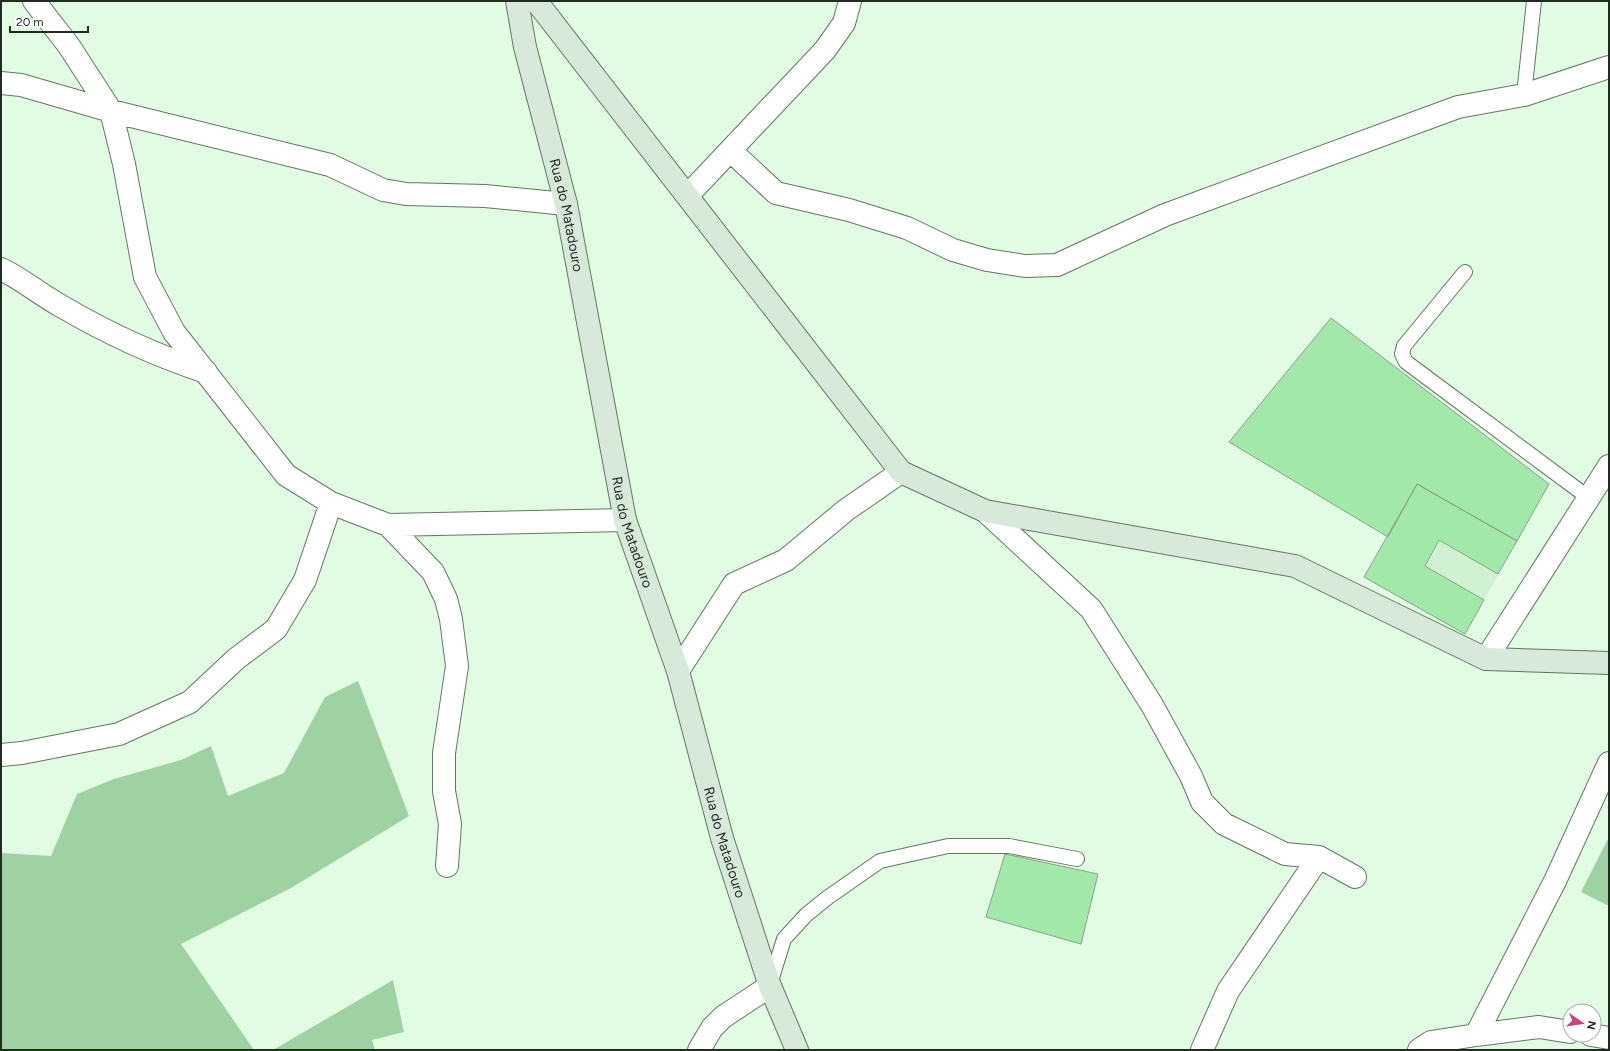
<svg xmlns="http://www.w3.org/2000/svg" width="1610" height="1051" font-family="Figtree,sans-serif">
<rect width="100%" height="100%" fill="#e2fce3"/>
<!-- built -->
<path fill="#d1f1d3" d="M1417,484L1517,541L1465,634L1364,577Z"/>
<!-- green -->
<path fill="#9ed2a2" d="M358,681L409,816L291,888L181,944L254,1050H1V853L51,856L77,794L114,779L181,760L211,746L228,796L284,773L325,697Z
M1609,837V906L1581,892Z
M393,980L404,1032L372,1040L375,1050H273Z"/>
<!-- building -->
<path fill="#a2e9a9" stroke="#89a18b" d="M1331,318L1549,484L1517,541L1417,484L1388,537L1229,442Z
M1417,484L1517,541L1498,574L1439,540L1425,566L1484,600L1465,634L1364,577Z
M1005,854L1098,874L1081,944L986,917Z"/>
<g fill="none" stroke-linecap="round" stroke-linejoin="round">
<!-- lane casing -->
<g stroke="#617762" stroke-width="16">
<path id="lane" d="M1524,95L1534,1
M1465,272L1404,346L1402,354L1406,362L1589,498
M770,984L784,939L806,915L827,898L880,861L948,846H1009L1077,859"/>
</g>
<!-- street casing -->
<g stroke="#617762" stroke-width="24">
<path id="street" d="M34,1L69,46L111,111L124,164L145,277L174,332L286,475L331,503L388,525L625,520
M1,83L21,85L111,111L330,165L383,190L406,194L485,196L566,204
M731,151L776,193L849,210L907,228L953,250L987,260L1025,266L1057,265L1165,215L1458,107L1524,95L1609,67
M688,195L825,50L844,23L850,1
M1,269C22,279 41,295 61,306C107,333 154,355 206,372
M985,511L1091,609L1152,705L1191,776L1202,802L1224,824L1285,854L1319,857L1355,877
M388,525L433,572L446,599L451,619L457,666L444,753V791L450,824L447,866
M1486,659L1609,466
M678,671L734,584L786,560L846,510L901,472
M1,755L22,753L119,734L190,702L236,659L276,629L305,580L331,503
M1476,1035L1539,1027L1570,1032
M1591,1035L1609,1038
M699,1050L712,1028L723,1017L770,986
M1202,1050L1228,991L1319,857
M1419,1050L1431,1042L1476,1035L1555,881L1609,763"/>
</g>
<!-- secondary casing -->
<g stroke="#617762" stroke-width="24">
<g id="secondary">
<path id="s1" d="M517,1L525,47L566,204L625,520L678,671L722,838L770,986L797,1050"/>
<path d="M536,1L901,472L985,511L1295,566L1486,659L1609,663"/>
</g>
</g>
<!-- lane -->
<use href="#lane" stroke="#fff" stroke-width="14"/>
<!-- street -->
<use href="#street" stroke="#fff" stroke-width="22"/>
<!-- secondary -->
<use href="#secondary" stroke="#d7e9d9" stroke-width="22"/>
</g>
<g text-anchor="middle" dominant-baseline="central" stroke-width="4" stroke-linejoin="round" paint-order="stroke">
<!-- street labels -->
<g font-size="14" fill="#222b22" stroke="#fff">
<text stroke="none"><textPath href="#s1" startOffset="220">Rua do Matadouro</textPath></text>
<text stroke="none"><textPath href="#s1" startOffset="544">Rua do Matadouro</textPath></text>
<text stroke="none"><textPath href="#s1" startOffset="868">Rua do Matadouro</textPath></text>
</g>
</g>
<!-- border -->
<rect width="1610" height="1051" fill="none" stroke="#222b22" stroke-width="4"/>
<!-- north arrow -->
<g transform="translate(1582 1023) rotate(103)"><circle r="19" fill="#ffffff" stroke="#a7aaa7"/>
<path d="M0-3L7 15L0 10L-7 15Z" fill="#ca427e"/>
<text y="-6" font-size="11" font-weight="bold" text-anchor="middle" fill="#222b22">N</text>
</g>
<!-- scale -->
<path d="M10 26v6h78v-6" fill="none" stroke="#222b22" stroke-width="2"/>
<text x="16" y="26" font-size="12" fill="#222b22" stroke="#ffffff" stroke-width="3" paint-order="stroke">20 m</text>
</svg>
